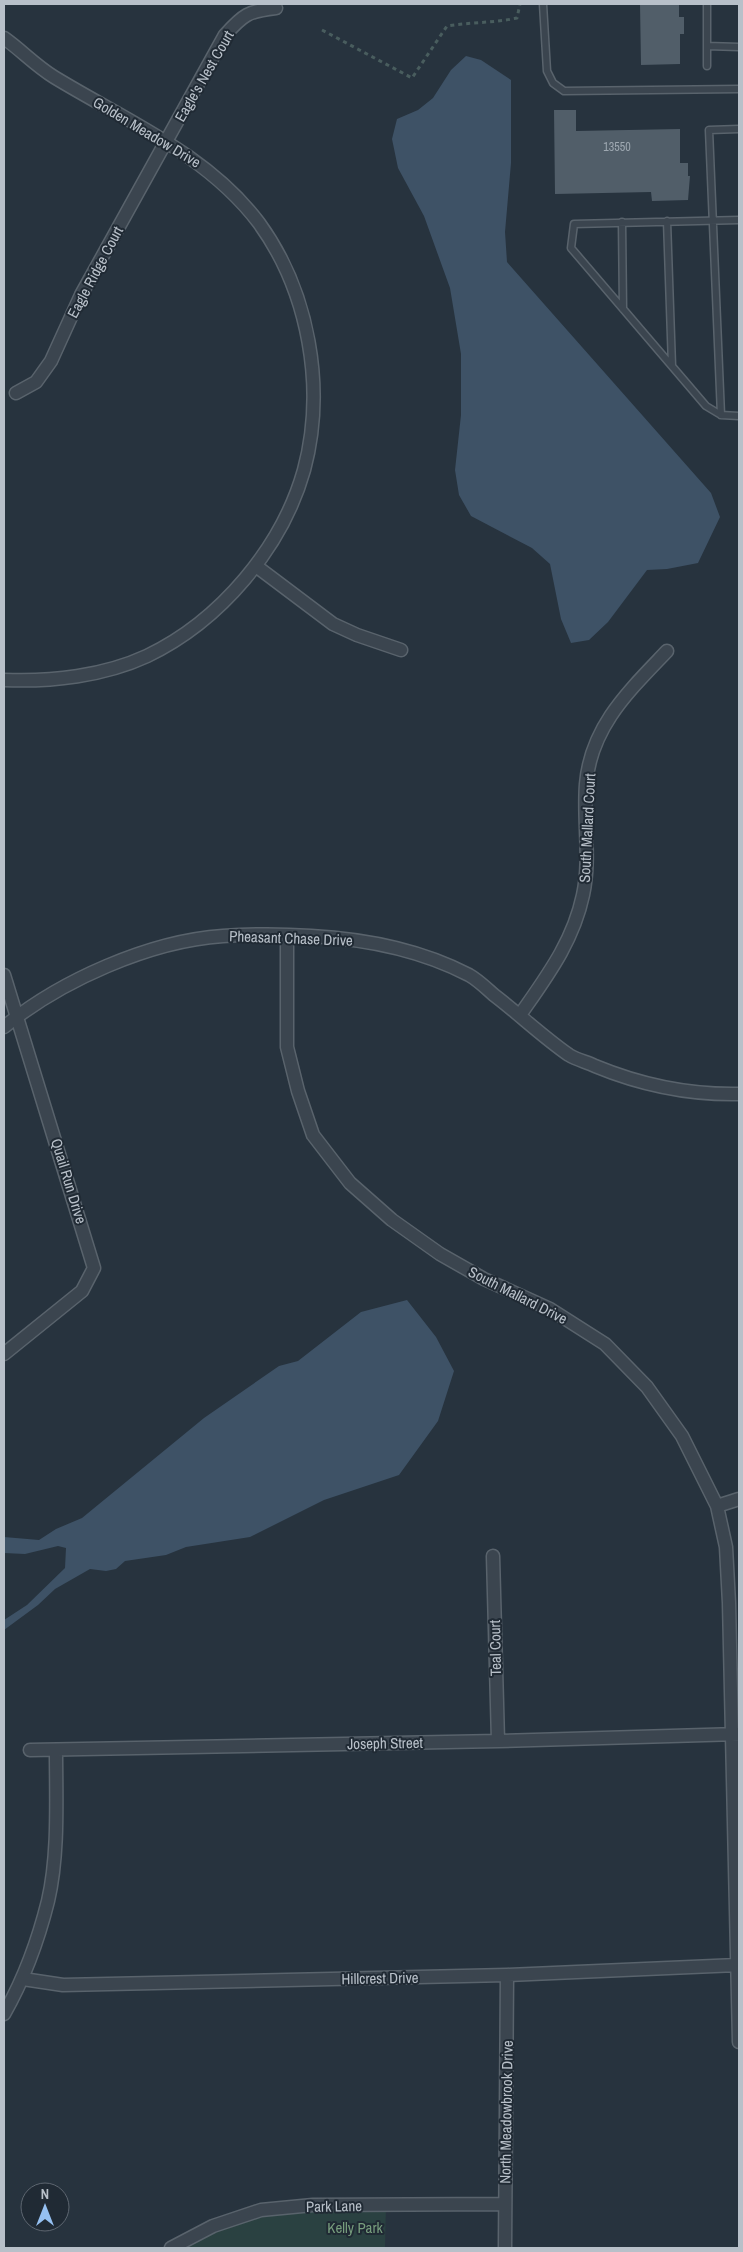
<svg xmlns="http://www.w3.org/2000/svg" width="743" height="2252" font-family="'Archivo Narrow',sans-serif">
<rect width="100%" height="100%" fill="#27333e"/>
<!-- green -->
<path fill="#2a4141" d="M386,2205L385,2248H171L261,2210Z"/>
<!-- water -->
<path fill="#3e5266" d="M466,56L481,60L511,80V163L505,232L507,262L711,493L720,517L698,563L667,569L647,570L608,622L589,640L571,643L561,619L550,564L532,548L471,516L459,495L455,470L461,415V354L450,288L424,216L398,168L392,139L397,119L418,110L433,98L451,70Z
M407,1300L436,1337L454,1371L438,1421L399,1475L324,1500L250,1537L186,1547L166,1555L125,1561L116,1569L106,1571L90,1569L55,1589L38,1605L4,1630V1620L27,1605L65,1568L66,1548L58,1546L25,1554L4,1553V1537L39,1540L56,1529L82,1518L204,1418L279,1366L298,1361L361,1312Z"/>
<!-- building -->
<path fill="#515e69" d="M640,4H679V17H684V34H680V64L641,65Z
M554,110H576V131L680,129V163H688V176H690L688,200L652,201L651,192L555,194Z"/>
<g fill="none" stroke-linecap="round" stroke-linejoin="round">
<!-- service casing -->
<g stroke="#59636c" stroke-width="9">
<path id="service" d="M543,4L547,71L553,83L564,91L739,89
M707,4V46L739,47
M707,46V66
M739,129L709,130L721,415L739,416
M667,221L672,366
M622,222L623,309
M721,415L706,406L571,248L574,224L739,220"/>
</g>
<!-- minor casing -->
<g stroke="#59636c" stroke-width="15">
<path id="minor" d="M4,38C21,50 36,66 54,77C126,121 207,154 259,223C309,292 326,388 304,470C282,548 220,621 147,656C104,676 51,682 4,680
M16,393L36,382L51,361L81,295L225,35C243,15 248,11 276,8
M256,566L333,624L357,635L401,650
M287,935V1047L298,1091L313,1135L350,1183L392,1220L440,1254L484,1279L550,1309L605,1344L647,1387L682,1436L717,1506L726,1547L729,1603L739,2042
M4,975L94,1268L82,1291L4,1354
M520,1015C547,976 573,942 583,895C591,858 583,821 586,784C591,726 629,691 667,651
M4,1027C60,981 149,941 223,936C252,934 282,934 311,936C366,939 419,949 469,975C478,980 486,988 494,995C519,1014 543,1037 569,1055C577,1060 587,1062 595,1066C641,1085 689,1095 739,1094
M717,1506L739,1499
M493,1556L498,1741
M30,1750L498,1741L739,1734
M23,1979L63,1985L507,1975L737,1965
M4,2014C24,1979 38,1941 48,1901C59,1854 56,1798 56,1750
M171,2248L213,2226L261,2210L313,2205L505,2204
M505,2248L507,1975"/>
</g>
<!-- path -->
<path stroke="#495d5e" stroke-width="3" stroke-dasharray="4 4" stroke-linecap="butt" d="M322,30L412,78L447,26C471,22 494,23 517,18L520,4"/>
<!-- service -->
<use href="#service" stroke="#3b454f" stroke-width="6"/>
<!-- minor -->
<use href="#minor" stroke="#3b454f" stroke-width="12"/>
</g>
<g text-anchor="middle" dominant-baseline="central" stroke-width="4" stroke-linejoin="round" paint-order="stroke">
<!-- number labels -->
<g font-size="12" fill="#9ea8b1">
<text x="617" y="147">13550</text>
</g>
<!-- street labels -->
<g font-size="15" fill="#b8c0c9" stroke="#202a34">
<text transform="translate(204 76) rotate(-60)">Eagle's Nest Court</text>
<text transform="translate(147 132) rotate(31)">Golden Meadow Drive</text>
<text transform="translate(95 272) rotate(-62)">Eagle Ridge Court</text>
<text transform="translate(587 828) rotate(-87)">South Mallard Court</text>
<text transform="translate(291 938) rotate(2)">Pheasant Chase Drive</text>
<text transform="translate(69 1181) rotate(73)">Quail Run Drive</text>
<text transform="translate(518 1295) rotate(27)">South Mallard Drive</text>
<text transform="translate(495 1648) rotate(-91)">Teal Court</text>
<text transform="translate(385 1743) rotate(-1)">Joseph Street</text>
<text transform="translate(380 1978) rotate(-1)">Hillcrest Drive</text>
<text transform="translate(506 2112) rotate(-89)">North Meadowbrook Drive</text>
<text transform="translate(334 2206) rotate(-1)">Park Lane</text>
</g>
<!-- park labels -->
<g font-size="15" fill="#779d7d" stroke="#202a34">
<text x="355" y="2227">Kelly Park</text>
</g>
</g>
<!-- border -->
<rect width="743" height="2252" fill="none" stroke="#b8c0c9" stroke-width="10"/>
<!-- north arrow -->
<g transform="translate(45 2207)"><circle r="24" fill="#202a34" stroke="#5d6670"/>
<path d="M0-4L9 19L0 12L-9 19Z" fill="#95c0f1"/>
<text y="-8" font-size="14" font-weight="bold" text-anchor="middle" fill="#b8c0c9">N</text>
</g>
</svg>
